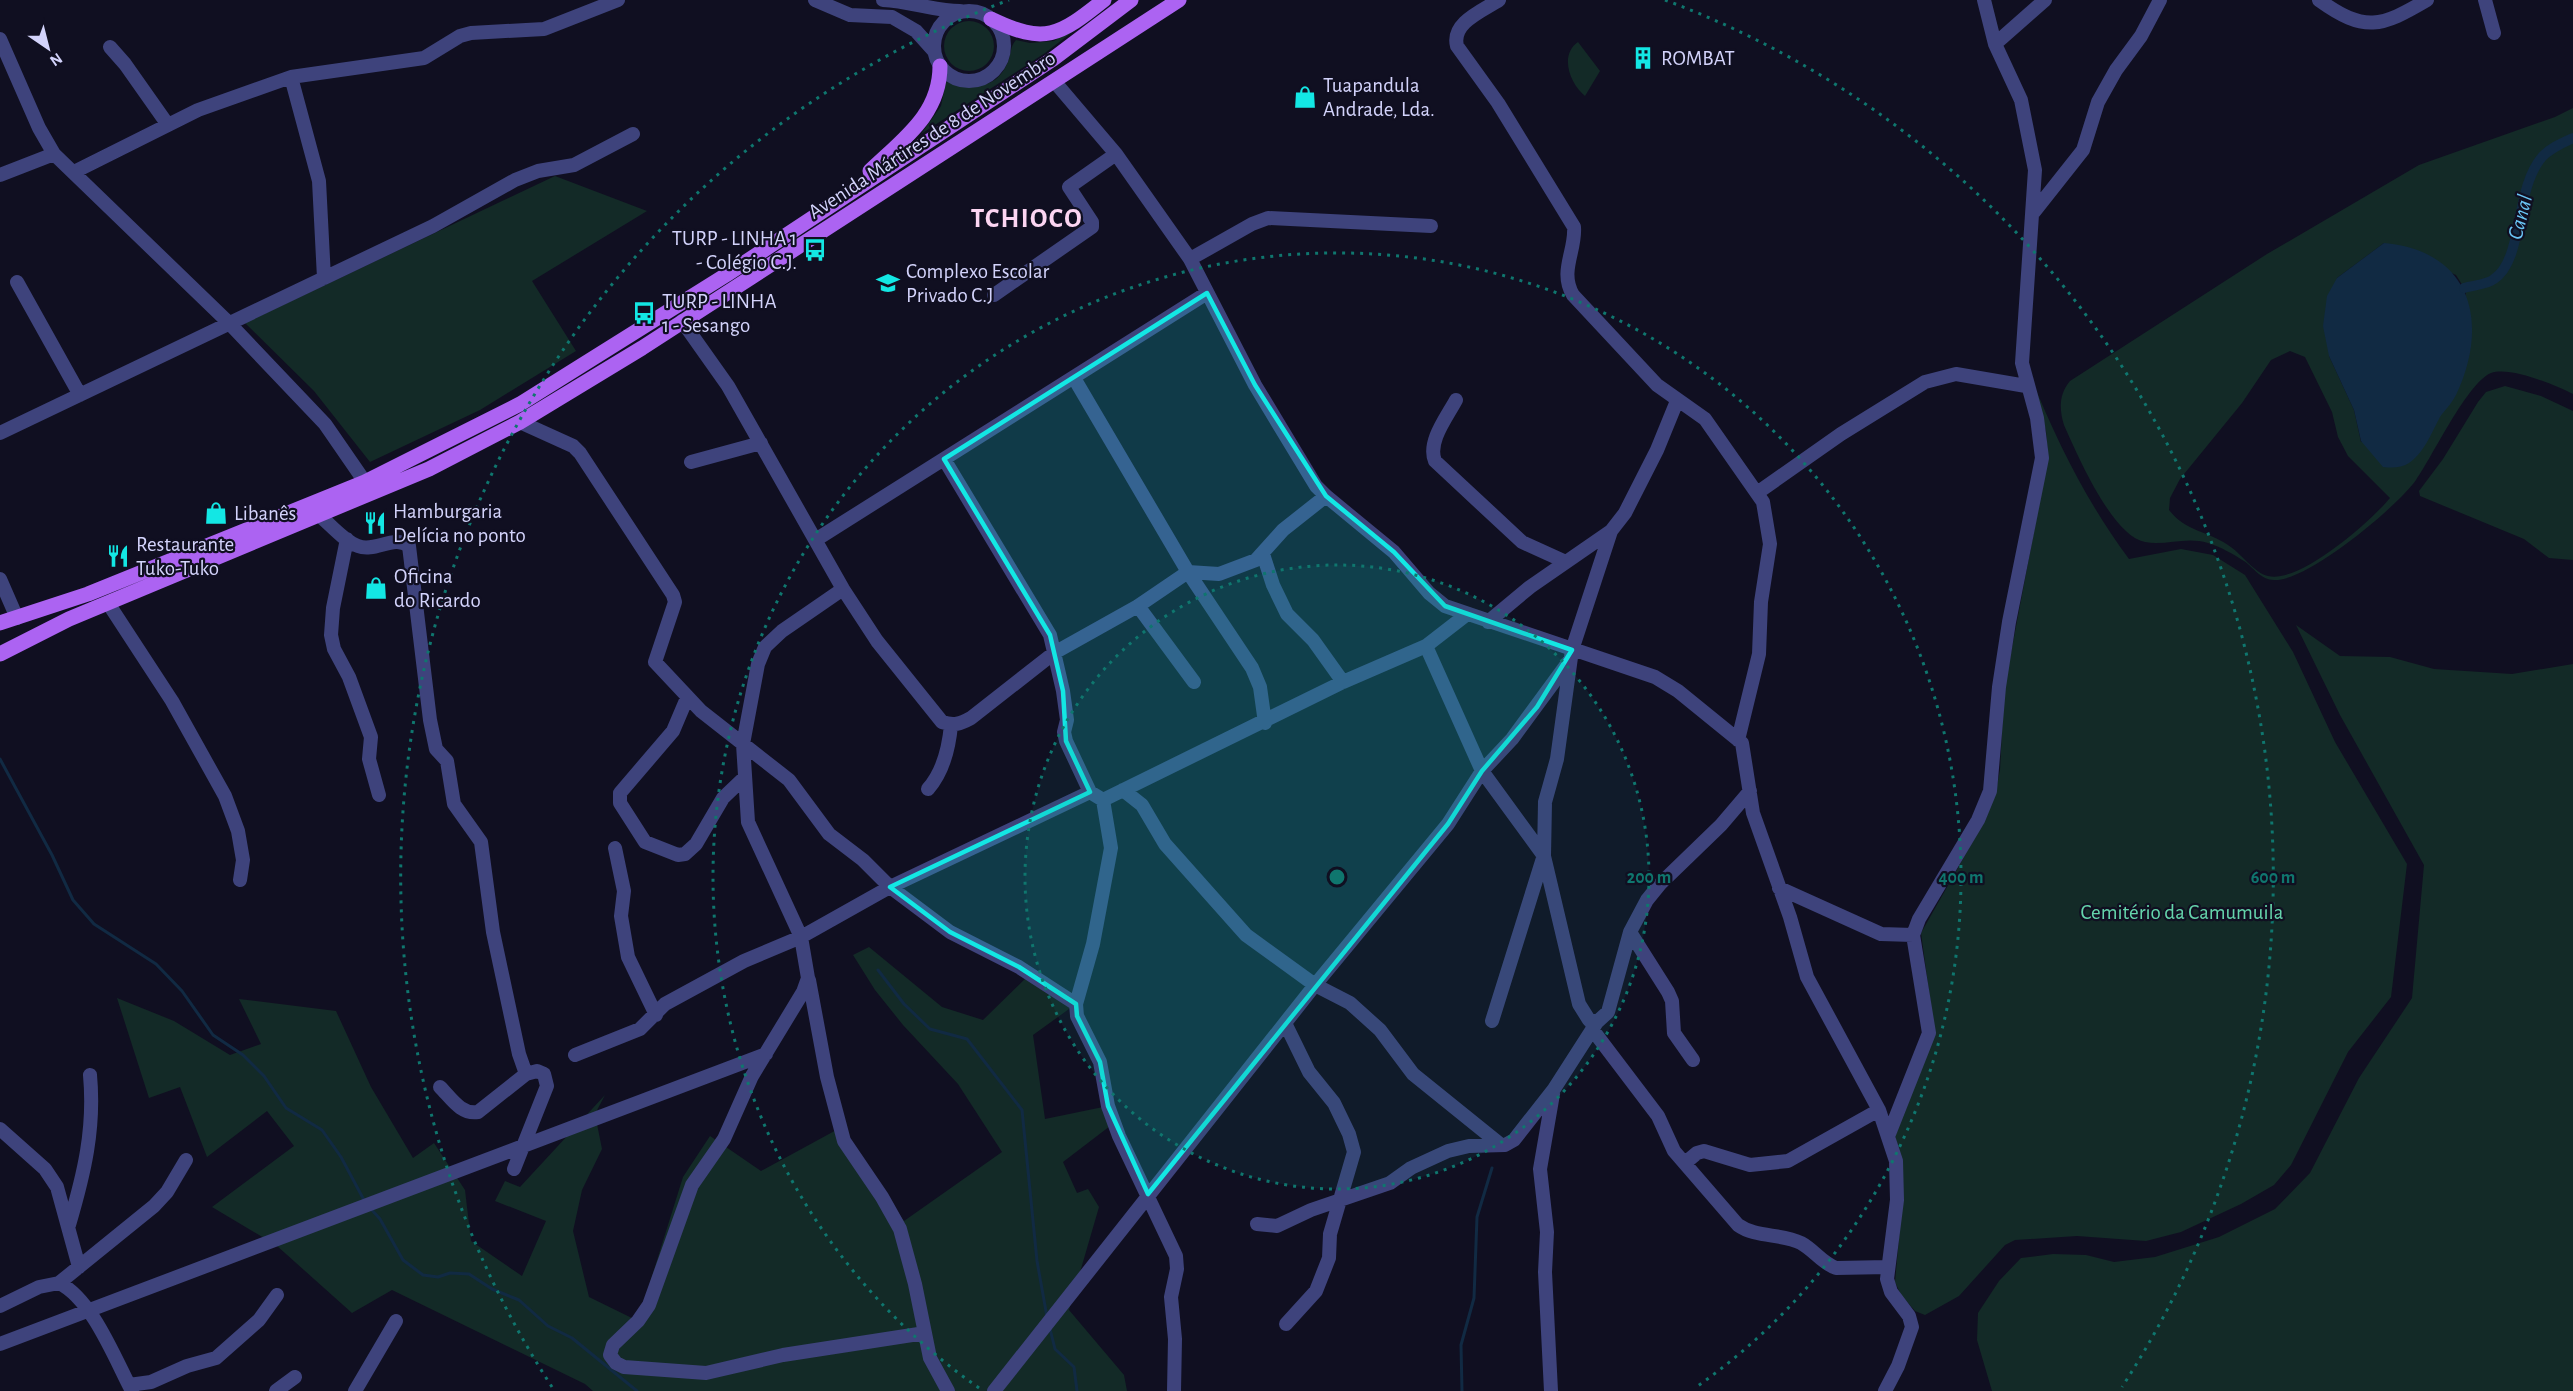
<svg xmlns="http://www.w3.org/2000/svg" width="2573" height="1391" font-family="'Alegreya Sans',sans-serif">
<rect width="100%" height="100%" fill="#100f21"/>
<!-- green -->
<path fill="#132a27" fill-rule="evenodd" d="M1114,0L1045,53L921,134L941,106L946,82C971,85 994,94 1008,62C1011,55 1010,46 1016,40L1030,43L1054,41Z
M944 46a25 25 0 1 1 50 0a25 25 0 1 1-50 0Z
M1578,42L1600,71L1585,96C1570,84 1559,55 1578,42Z
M2573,108V394C2555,385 2510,366 2491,373C2467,383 2433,456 2416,480C2397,507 2307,582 2274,580C2261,580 2254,568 2244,561C2233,554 2221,547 2208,543C2186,536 2166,546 2145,542C2112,536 2077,454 2064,425C2059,409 2059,394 2070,381L2267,254L2419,165L2555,117ZM2384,243L2456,275L2466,291L2455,396L2446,408L2361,442L2354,410L2329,356L2337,278ZM2290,351L2305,357L2332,412L2338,437L2348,456L2390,498C2371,521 2300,584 2268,576C2254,573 2241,553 2228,545C2208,531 2186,532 2169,510L2170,498L2180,479L2242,403L2271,360Z
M555,176L647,211L532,281L576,351L480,410L370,462L314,391L245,323Z
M2032,380C2058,444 2088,504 2129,559L2181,549L2213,555L2245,575L2293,652L2335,742L2407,864L2391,997L2348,1052L2291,1165L2274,1185L2241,1204L2181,1232L2146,1241L2077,1236L2015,1240L2005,1245L1959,1296L1925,1315L1915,1311L1901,1295L1895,1282L1902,1205L1895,1136L1934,1028L1921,933L1985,820L1995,795L2000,770L2004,690L2048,457L2046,431Z
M2505,386L2541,396L2573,411V560L2549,558L2524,539L2420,496L2419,491L2443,459L2478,402L2486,392Z
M2296,625L2340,656L2390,657L2434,669L2512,674L2573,664V1391H1992L1977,1340L1978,1313L1999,1281L2021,1258L2053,1254L2086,1255L2114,1262L2155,1257L2219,1237L2275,1209L2310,1173L2359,1078L2412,998L2424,865L2340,715Z
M869,947L942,1007L983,1020L1030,974L1076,1004L1033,1035L1045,1119L1108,1106L1114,1123L1063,1162L1077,1193L1088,1189L1099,1207L1069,1310L1124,1375L1127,1391H593L585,1384L392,1290L352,1313L276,1245L212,1207L294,1146L267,1111L207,1157L180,1087L149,1098L117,998L174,1021L230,1055L261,1044L239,999L336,1011L371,1087L413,1158L434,1143L465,1190L471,1241L522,1276L546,1221L495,1201L505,1181L520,1187L605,1095L595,1114L602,1149L582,1190L573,1231L589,1297L638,1321L683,1177L710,1136L761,1171L840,1128L904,1221L1002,1152L958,1084L903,1025L875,990L853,955Z"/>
<!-- water -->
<path fill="#112a43" d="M2384,243C2472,251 2490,323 2456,395C2452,403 2445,410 2440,417C2432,432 2424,453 2409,463C2401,468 2393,468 2383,467L2361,441L2354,410L2329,356L2323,326L2327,296L2337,278Z"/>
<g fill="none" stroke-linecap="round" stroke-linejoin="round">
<!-- stream -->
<path stroke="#112a43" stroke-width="3" d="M0,759L52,855L73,900L94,924L156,964L182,991L213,1035L243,1055L264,1076L286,1108L322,1130L341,1157L365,1202
M878,970L904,1004L930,1029L967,1039L1022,1110L1037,1261L1047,1317
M371,1209L380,1219L403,1260L423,1275L438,1277L450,1273L469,1274L492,1289L519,1300L548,1326L572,1338L637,1391
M1050,1329L1055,1349L1074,1367L1077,1391
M1462,1391L1461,1345L1474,1298L1477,1217L1492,1168"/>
<!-- canal -->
<path stroke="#112a43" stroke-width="10" d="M2464,288C2473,285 2487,285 2494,279C2524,259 2514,190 2542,157C2550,148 2562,143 2573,138"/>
<!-- minor -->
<path stroke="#3e437c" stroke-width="14" d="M815,0L850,15L892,17L916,31L934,51
M883,0C910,1 933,11 960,11
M1499,0C1482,11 1451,23 1457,46L1498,103L1574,227C1576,251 1559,271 1573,295L1657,385L1705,419L1763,502L1770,544L1761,602L1759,654L1738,740
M2319,0C2365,33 2381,27 2427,0
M2485,0L2494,33
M934 46a35 35 0 1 1 70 0a35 35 0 1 1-70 0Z
M0,39L39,128L54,154L229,323L325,424L365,482
M1995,44L2045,0
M110,47L125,64L168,125
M291,77L319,181L324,278
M1054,81L1116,154L1190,259L1255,385L1316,486L1326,496L1394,552L1429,593L1445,606L1655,677L1678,691L1742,743L1753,813L1790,917L1807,977L1879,1110L1896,1161L1897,1200L1887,1279L1891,1292L1909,1316L1912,1327L1898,1366L1885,1391
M74,172L198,110L291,77L424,58L460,36L471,33L544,29L618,0
M0,175L54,154
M2034,212L2083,150L2098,102L2116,70L2141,36L2160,0
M1190,259L1252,224L1268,218L1431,226
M17,282L80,395
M994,295L1092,227V222L1069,187L1116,154
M682,321L728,386L843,589L877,641L942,722C954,726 960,724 971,718L1054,653L1138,606L1188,572L1219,574L1256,560L1283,530L1326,496
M1074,378L1188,572L1252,668L1260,687L1265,723
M1456,400C1447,417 1427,442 1435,461L1522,542L1566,562
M520,422L573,446L580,453L673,595L675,602L655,662L701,711L789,780L829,834L863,860L890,887L950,932L1019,967L1076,1004
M0,433L433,226L515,180L538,171L574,165L633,134
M944,459L1050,635L1063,691L1067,720L1064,732L1066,741L1090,792L1103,800L1111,848L1093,944L1076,1004L1077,1016L1100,1062L1108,1106L1119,1136L1176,1256L1177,1269L1171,1297L1175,1339L1174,1391
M691,462L761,443
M1757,493L1841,434L1925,382L1956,374L2026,386
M320,516C331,525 344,541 358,546C375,553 394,534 409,546L430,720L436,749L447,761L454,804L481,842L493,932L519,1054L526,1074
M347,539L333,608L331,635L334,649L349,677L371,737L369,759L379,795
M817,539L1207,293
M1263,554L1273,585L1287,614L1313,640L1343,682
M0,579L17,618
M843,589L782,631L765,647L758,664L743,744L748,822L801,937L808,978L803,992L752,1076L724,1139L692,1185L649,1305L638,1321L613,1345L610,1355L616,1363L624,1367L706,1373L783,1355L925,1333
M108,603L172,701L225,796L238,831L243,860L240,880
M1138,606L1194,682
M1488,622L1530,587L1611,531L1625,513L1657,450L1677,401
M1426,646L1482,771L1544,856
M687,698L673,731L620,793V803L645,842L678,855L685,854L696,844L723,798L745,777
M928,789C943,772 949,747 951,725
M1123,790L1142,805L1165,844L1246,935L1315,985L1350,1003L1380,1030L1413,1074L1501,1145
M1103,800L1343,682L1426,646L1466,615
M615,848L624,891L621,916L628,957L656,1015
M1779,888L1881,934L1913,935
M1630,932L1668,992L1672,1001L1674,1033L1693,1060
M809,980L827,1077L844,1141L882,1197L900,1229L915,1284L930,1358L948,1391
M1492,1021L1543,858
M1597,1022L1589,1020L1579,1004L1544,856L1545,802L1557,759L1572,650L1611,531
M1285,1023L1309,1072L1334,1103L1349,1134L1354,1152L1330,1234L1329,1258L1316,1291L1286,1324
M1592,1029L1658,1116L1674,1151L1738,1225C1756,1238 1781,1233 1801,1243C1814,1250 1822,1263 1836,1268L1888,1267
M575,1055L640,1029L665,1004L744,961L801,937L890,887L1090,792
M440,1087C451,1098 461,1115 478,1112L526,1074L537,1071L544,1074L547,1086L514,1169
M0,1129L45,1169L57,1187L79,1267
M1889,1134L1929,1033L1913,935L1919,919L1978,820L1990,791L1999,687L2009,622L2042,458L2037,418L2022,363L2035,170L2021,100L1995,44L1984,0
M1685,1163L1697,1153L1704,1151L1750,1165L1788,1161L1879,1110
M1257,1224L1277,1226L1311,1210L1390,1183L1411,1168L1448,1151L1469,1146L1505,1145L1514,1140L1554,1089L1597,1022L1608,1012L1630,932L1647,900L1660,884L1721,825L1750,791
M69,1225C84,1174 95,1129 90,1075
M59,1283C92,1299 115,1359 132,1391
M0,1306L39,1287L59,1283L154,1206L167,1192L186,1160
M0,1344L766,1054
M129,1385L151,1382L187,1366L216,1358L259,1320L277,1295
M276,1391L295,1377
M355,1391L396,1321
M994,1391L1315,985L1448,824L1482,771L1512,739L1570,660
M1551,1391L1545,1272L1547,1232L1540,1169L1553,1094"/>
<!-- major -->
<path stroke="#ac63f2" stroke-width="15" d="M991,19C1045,45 1059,36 1104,0
M870,171C902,140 940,115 940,66
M0,623L88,594L365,482L520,404L726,275L1053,59L1131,0
M0,654L69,619L429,469L520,422L642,348L1179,0"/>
</g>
<!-- marked area -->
<path fill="#13e7e4" fill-opacity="0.2" stroke="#13e7e4" stroke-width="4.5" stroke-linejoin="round" d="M1207,293L1255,385L1326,496L1394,552L1445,606L1572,650L1537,707L1482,771L1448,824L1148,1194L1108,1106L1100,1062L1077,1016L1076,1004L1019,967L950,932L890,887L1090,792L1066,741L1063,691L1050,635L944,459Z"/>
<!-- distance rings -->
<circle cx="1337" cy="877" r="312" fill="#0f766e" fill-opacity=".12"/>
<g fill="none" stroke="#0f766e" stroke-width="3" stroke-dasharray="3 6">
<circle cx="1337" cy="877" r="312"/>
<path d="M979 1388A624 624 0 1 1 1695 1388"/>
<path d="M552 1387A936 936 0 0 1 1009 0M1665 0A936 936 0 0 1 2122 1387"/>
</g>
<!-- icons -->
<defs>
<g id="building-bare" transform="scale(1.8)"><path d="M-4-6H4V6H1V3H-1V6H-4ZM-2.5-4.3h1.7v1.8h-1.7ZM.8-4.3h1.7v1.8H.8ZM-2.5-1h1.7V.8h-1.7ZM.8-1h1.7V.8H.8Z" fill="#13e7e4" stroke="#100f21" stroke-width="2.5" paint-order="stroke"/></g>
<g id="shop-bare" transform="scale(1.8)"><path d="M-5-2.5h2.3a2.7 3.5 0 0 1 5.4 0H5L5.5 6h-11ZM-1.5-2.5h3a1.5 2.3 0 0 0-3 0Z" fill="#13e7e4" stroke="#100f21" stroke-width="2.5" paint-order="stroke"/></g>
<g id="bus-bare" transform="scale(1.8)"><path d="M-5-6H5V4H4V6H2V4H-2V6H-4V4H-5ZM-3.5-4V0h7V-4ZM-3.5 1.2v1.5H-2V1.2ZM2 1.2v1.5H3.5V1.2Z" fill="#13e7e4" stroke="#100f21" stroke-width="2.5" paint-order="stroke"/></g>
<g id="school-bare" transform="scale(1.8)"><path d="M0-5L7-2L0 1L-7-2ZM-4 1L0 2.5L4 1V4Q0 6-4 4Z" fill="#13e7e4" stroke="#100f21" stroke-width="2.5" paint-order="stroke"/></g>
<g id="restaurant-bare" transform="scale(1.8)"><path d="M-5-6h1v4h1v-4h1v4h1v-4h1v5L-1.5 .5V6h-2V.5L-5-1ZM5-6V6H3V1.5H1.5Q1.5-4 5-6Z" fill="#13e7e4" stroke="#100f21" stroke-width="2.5" paint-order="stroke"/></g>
</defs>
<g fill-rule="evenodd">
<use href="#building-bare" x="1643" y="58"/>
<use href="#shop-bare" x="1305" y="97"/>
<use href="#bus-bare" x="815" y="250"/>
<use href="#school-bare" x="888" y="283"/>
<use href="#bus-bare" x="644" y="313"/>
<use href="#shop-bare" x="216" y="513"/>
<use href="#restaurant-bare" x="375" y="523"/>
<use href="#restaurant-bare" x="118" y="556"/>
<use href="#shop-bare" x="376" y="588"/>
</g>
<g text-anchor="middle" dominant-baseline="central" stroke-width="4.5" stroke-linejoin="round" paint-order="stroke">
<!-- poi labels -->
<g font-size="21" fill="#d3d3fb" stroke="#100f21" text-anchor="start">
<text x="1661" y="58">ROMBAT</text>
<text x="1323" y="85">Tuapandula<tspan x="1323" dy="24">Andrade, Lda.</tspan></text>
<text x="797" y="238" text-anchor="end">TURP - LINHA 1<tspan x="797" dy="24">- Colégio C.J.</tspan></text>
<text x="906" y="271">Complexo Escolar<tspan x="906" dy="24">Privado C.J</tspan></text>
<text x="662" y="301">TURP - LINHA<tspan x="662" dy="24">1 - Sesango</tspan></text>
<text x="393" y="511">Hamburgaria<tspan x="393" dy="24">Delícia no ponto</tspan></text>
<text x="234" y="513">Libanês</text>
<text x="136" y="544">Restaurante<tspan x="136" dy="24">Tuko-Tuko</tspan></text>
<text x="394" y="576">Oficina<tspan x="394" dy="24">do Ricardo</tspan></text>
</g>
<!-- street labels -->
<g font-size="21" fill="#d3d3fb" stroke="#100f21">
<text transform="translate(932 135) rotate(-33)">Avenida Mártires de 8 de Novembro</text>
</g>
<!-- park labels -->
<g font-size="21" fill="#65d5ac" stroke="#100f21">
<text x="2182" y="912">Cemitério da Camumuila</text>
</g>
<!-- water labels -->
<g font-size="22" font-style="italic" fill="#69c3f3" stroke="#100f21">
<text transform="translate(2520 217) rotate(-76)">Canal</text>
</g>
<!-- district labels -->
<g font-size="27" font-weight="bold" letter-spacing="1.5" fill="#fcd5f2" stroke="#100f21">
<text x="1027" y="218">TCHIOCO</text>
</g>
</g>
<circle cx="1337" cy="877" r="9" fill="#0f766e" stroke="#100f21" stroke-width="3"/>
<g font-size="18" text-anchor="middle" font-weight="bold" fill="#0f766e" stroke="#100f21" stroke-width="4.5" stroke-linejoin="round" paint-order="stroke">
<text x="1649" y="883">200 m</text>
<text x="1961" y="883">400 m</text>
<text x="2273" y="883">600 m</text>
</g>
<!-- north arrow -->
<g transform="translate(48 48) rotate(145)" stroke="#100f21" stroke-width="4.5" paint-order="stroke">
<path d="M0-4.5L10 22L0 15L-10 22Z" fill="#d3d3fb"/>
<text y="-9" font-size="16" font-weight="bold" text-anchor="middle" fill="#d3d3fb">N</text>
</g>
</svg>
